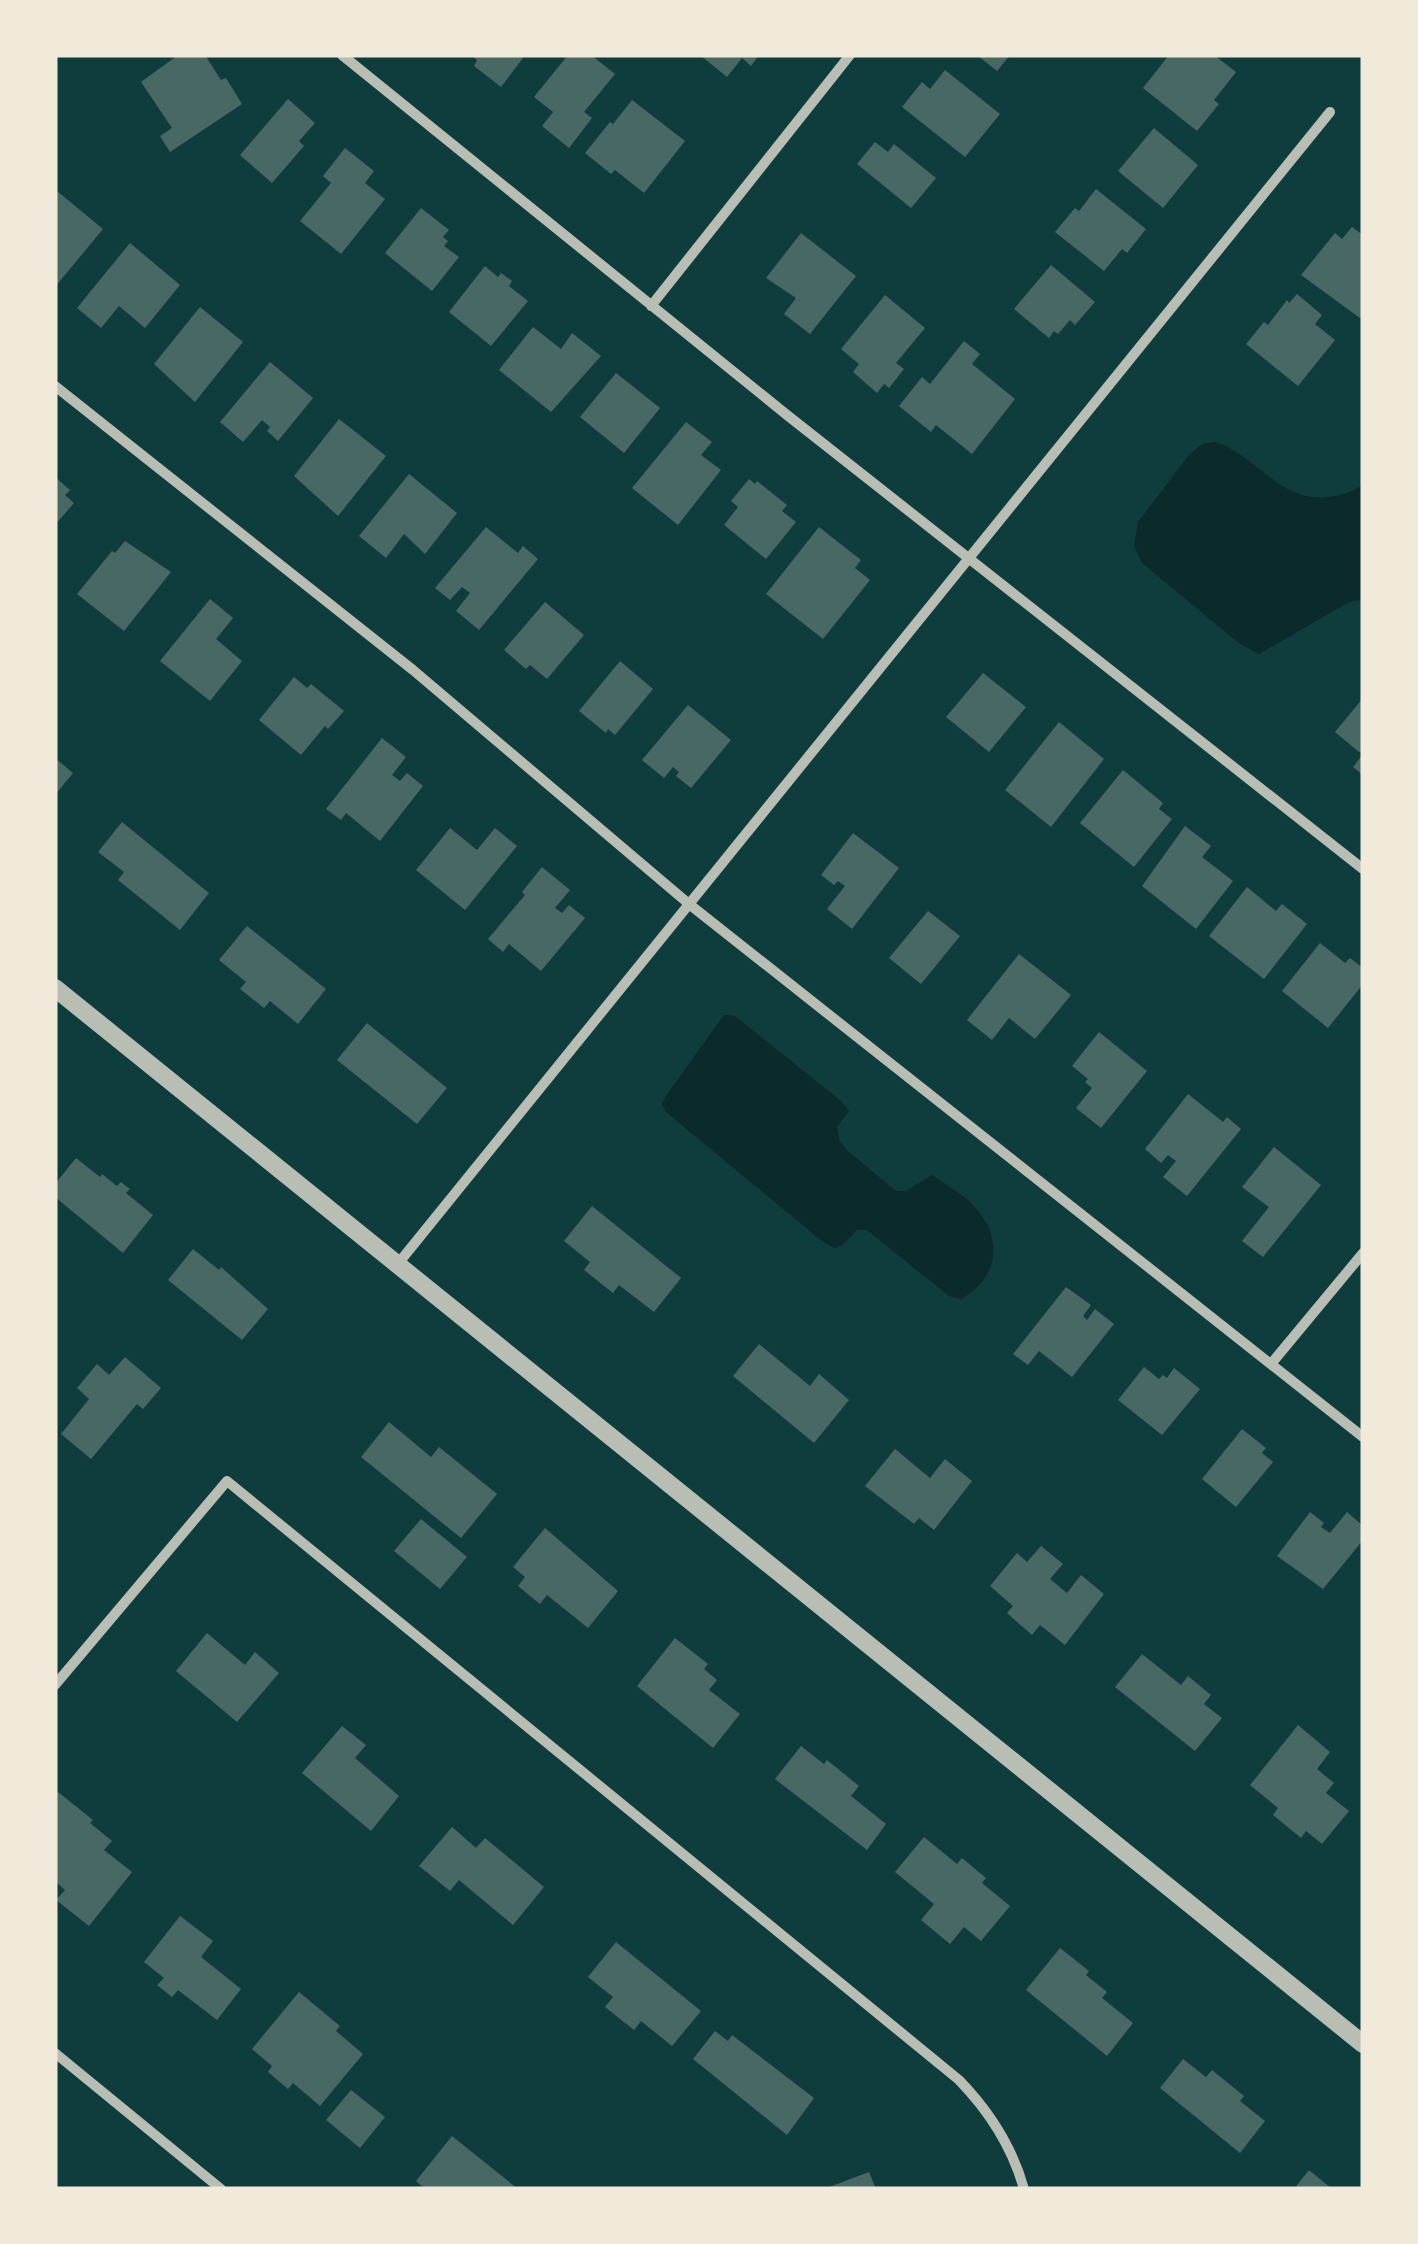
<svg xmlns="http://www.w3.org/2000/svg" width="1418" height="2244" font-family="'Fira Sans',sans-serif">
<rect width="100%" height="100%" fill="#0f3d3e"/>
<!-- water -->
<path fill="#0a2a2b" d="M1215,442C1256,454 1280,503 1326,497C1340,496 1352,493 1363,484V599L1349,602L1259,654L1239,643L1142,563L1134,546L1138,522L1189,455L1202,444Z
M724,1015L735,1016L841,1101L849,1111L837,1127L840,1142L848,1151L896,1191H906L932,1175C945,1184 961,1193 972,1204C1004,1236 1000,1278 961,1299L949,1296L867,1230H857L842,1245L835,1248L823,1242L666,1112L662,1104L666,1096Z"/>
<!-- building -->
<path fill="#486865" d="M178,55H205L221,80L226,78L242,104L170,152L160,136L172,128L141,82Z
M471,55H519L523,58L501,87L474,66L477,60Z
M568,55H591L615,74L584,112L592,118L569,148L542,126L553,112L534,97Z
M700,55H759L751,66L742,58L727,77Z
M977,55H1010L997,71Z
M1169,55H1214L1236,72L1214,100L1219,104L1197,131L1143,88Z
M945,70L1000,114L965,157L902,107L922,82L930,89Z
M288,99L315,123L299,141L304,146L272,183L240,155Z
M632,100L685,141L644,193L615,170L611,174L585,153L610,122L613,124Z
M1154,128L1198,165L1163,208L1118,171Z
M875,142L888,152L894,144L936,178L911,208L857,164Z
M345,148L374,171L365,183L385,199L341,254L300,221L331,183L323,176Z
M1096,189L1146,229L1127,253L1122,249L1104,271L1055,232L1075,208L1079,211Z
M57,191L103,229L55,287V194Z
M421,208L449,230L443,237L448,241L444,246L459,257L432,291L385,253Z
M1352,227L1363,235V314L1360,318L1301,275L1335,233L1342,239Z
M801,233L856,276L810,334L784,314L796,298L766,278Z
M130,243L180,285L145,328L119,306L101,328L77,308Z
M1051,265L1095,302L1075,325L1070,320L1058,334L1054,331L1049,338L1014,309Z
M485,266L498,277L501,273L512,281L509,286L528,301L491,346L449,312Z
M1297,294L1322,315L1315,324L1335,340L1298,386L1246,344L1264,322L1268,325L1287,300L1289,303Z
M885,295L925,328L896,363L904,369L889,388L884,384L877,393L853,372L859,364L841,349Z
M200,307L243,342L195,402L154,364Z
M533,327L561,349L572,333L601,356L551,412L499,370Z
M964,341L980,354L972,364L1015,399L972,454L936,425L931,432L899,406L922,377L930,384Z
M270,362L313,398L278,441L267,431L270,427L262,420L243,442L220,422Z
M616,373L660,408L624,453L580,417Z
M339,419L386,456L338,516L294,476Z
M686,422L712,442L701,455L721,470L678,525L632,488Z
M409,474L457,513L425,554L404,534L386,558L359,536Z
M55,477L70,490L65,495L74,503L55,525Z
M749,479L755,484L757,481L787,505L782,511L796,522L766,559L724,525L738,507L731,501Z
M486,527L518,553L523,546L538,559L479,630L456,611L470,593L462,587L450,600L435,588Z
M819,527L861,560L855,568L870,580L823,639L766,594Z
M125,541L171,572L124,631L77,594L112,551L115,553Z
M210,599L233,618L216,639L242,661L210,701L160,661Z
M545,602L584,635L547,679L530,665L526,669L504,650Z
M620,661L653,689L615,735L608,729L606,733L579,711Z
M983,673L1026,707L989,752L946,717Z
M294,677L307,688L311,684L344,711L328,729L325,726L301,755L259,720Z
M1363,698V751L1359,752L1335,732Z
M688,705L731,740L691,788L676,776L679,772L673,767L664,778L642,760Z
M1059,722L1104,759L1051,827L1005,790Z
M382,738L406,757L392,775L400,781L407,773L423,786L380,841L346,813L341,820L326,809Z
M1363,754V775L1353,767Z
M55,758L73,773L55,795Z
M1123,770L1163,803L1159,809L1172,819L1134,867L1080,823Z
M122,822L209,893L180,930L118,880L124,872L98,852Z
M1185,826L1211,846L1202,857L1233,881L1196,929L1142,886Z
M450,828L477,850L495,828L517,846L465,910L416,870Z
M853,833L899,868L852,929L827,909L845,886L838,881L834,885L821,875Z
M542,867L570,890L555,908L562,913L569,905L585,918L541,971L509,944L503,952L488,939L525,895L522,892Z
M1247,887L1276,911L1282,904L1307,924L1264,979L1209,936Z
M928,911L960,936L921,984L889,958Z
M247,926L326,989L298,1024L270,1001L264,1008L240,989L246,982L219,960Z
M1320,943L1345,963L1350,958L1363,968V984L1328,1028L1282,991Z
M1019,954L1071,995L1035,1039L1009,1018L992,1040L967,1020Z
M367,1023L447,1088L417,1124L337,1060Z
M1099,1032L1147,1071L1101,1128L1076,1108L1092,1088L1085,1082L1088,1079L1072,1066Z
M1188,1094L1223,1122L1227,1117L1241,1129L1187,1196L1163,1177L1176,1161L1168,1155L1161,1163L1145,1149Z
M1274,1147L1321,1185L1263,1257L1242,1241L1269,1207L1242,1187Z
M76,1158L100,1177L102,1174L117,1186L121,1182L130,1189L126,1193L153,1215L123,1253L55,1197V1184Z
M592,1206L681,1278L654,1312L619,1285L613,1293L584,1270L590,1262L564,1241Z
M193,1249L219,1270L221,1267L268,1309L242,1340L168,1280Z
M1066,1287L1091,1305L1083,1316L1087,1320L1095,1309L1114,1324L1072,1377L1039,1351L1028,1365L1013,1354Z
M759,1344L810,1386L819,1374L849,1400L814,1443L733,1376Z
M125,1357L161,1388L143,1409L137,1404L91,1459L61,1434L89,1399L77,1388L97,1364L109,1375Z
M1144,1367L1159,1379L1163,1375L1167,1378L1174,1368L1200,1389L1162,1435L1118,1400Z
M389,1422L431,1457L439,1447L497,1494L461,1538L361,1457Z
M1242,1429L1266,1448L1262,1453L1273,1462L1236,1507L1202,1479Z
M895,1449L930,1478L945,1459L972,1481L934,1530L919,1518L914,1524L865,1486Z
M1310,1512L1324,1523L1321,1527L1330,1533L1347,1512L1363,1526V1540L1323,1589L1277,1556Z
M421,1519L467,1557L440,1589L394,1551Z
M545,1528L618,1591L588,1628L547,1595L540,1604L518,1586L525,1577L513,1567Z
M1041,1546L1063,1564L1050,1579L1067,1593L1081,1575L1104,1594L1065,1645L1040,1625L1032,1635L1007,1613L1013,1606L990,1586L1017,1553L1027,1562Z
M207,1633L245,1665L255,1652L279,1673L237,1722L176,1671Z
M675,1638L708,1664L704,1669L717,1680L709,1690L740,1714L713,1748L637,1686Z
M1142,1654L1181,1685L1188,1676L1211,1695L1204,1704L1222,1718L1195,1751L1115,1687Z
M1298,1725L1330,1752L1317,1769L1334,1783L1326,1793L1349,1811L1322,1844L1306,1831L1301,1838L1273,1815L1278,1808L1250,1785Z
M342,1726L366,1745L355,1758L399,1796L371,1831L302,1773Z
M801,1746L824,1764L827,1760L859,1786L851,1796L886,1824L867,1850L775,1779Z
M58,1792L93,1820L90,1823L112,1841L104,1850L132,1872L89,1926L56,1900L65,1890L55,1881V1796Z
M452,1827L476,1848L485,1838L544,1887L513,1925L459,1880L450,1891L419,1866Z
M924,1837L957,1864L962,1858L986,1878L982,1883L1010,1906L981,1941L964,1927L950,1944L921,1920L934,1904L895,1872Z
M180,1916L213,1941L201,1957L241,1989L217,2020L178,1990L172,1997L157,1985L164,1978L144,1962Z
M616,1942L701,2011L672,2046L641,2021L634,2030L605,2007L613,1997L588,1977Z
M1060,1948L1089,1971L1086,1975L1107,1992L1102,1998L1133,2023L1107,2056L1026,1990Z
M299,1992L340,2026L336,2031L363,2054L320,2106L293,2083L288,2089L268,2072L272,2066L252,2049Z
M715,2031L728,2041L732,2035L814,2098L787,2135L693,2059Z
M1183,2059L1206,2077L1212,2070L1244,2096L1240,2101L1265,2121L1240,2153L1160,2088Z
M351,2090L385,2117L360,2148L326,2120Z
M452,2136L518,2189H425L416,2181Z
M1309,2170L1332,2189H1294Z
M869,2172L876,2189H824Z"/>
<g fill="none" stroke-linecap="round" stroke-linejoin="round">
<!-- minor -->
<path stroke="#b8beb3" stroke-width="10" d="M342,55L787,415L1363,869
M651,306L850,55
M55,386L413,670L689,904L1363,1437
M397,1265L1330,112
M1271,1364L1363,1253
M55,1685L227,1481L959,2080C990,2112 1012,2146 1024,2189
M55,2053L221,2189"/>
<!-- tertiary -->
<path stroke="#b8beb3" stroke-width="18" d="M55,988L1363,2044"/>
</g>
<!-- border -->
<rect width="1418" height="2244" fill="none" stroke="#f1e9da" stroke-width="115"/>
</svg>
